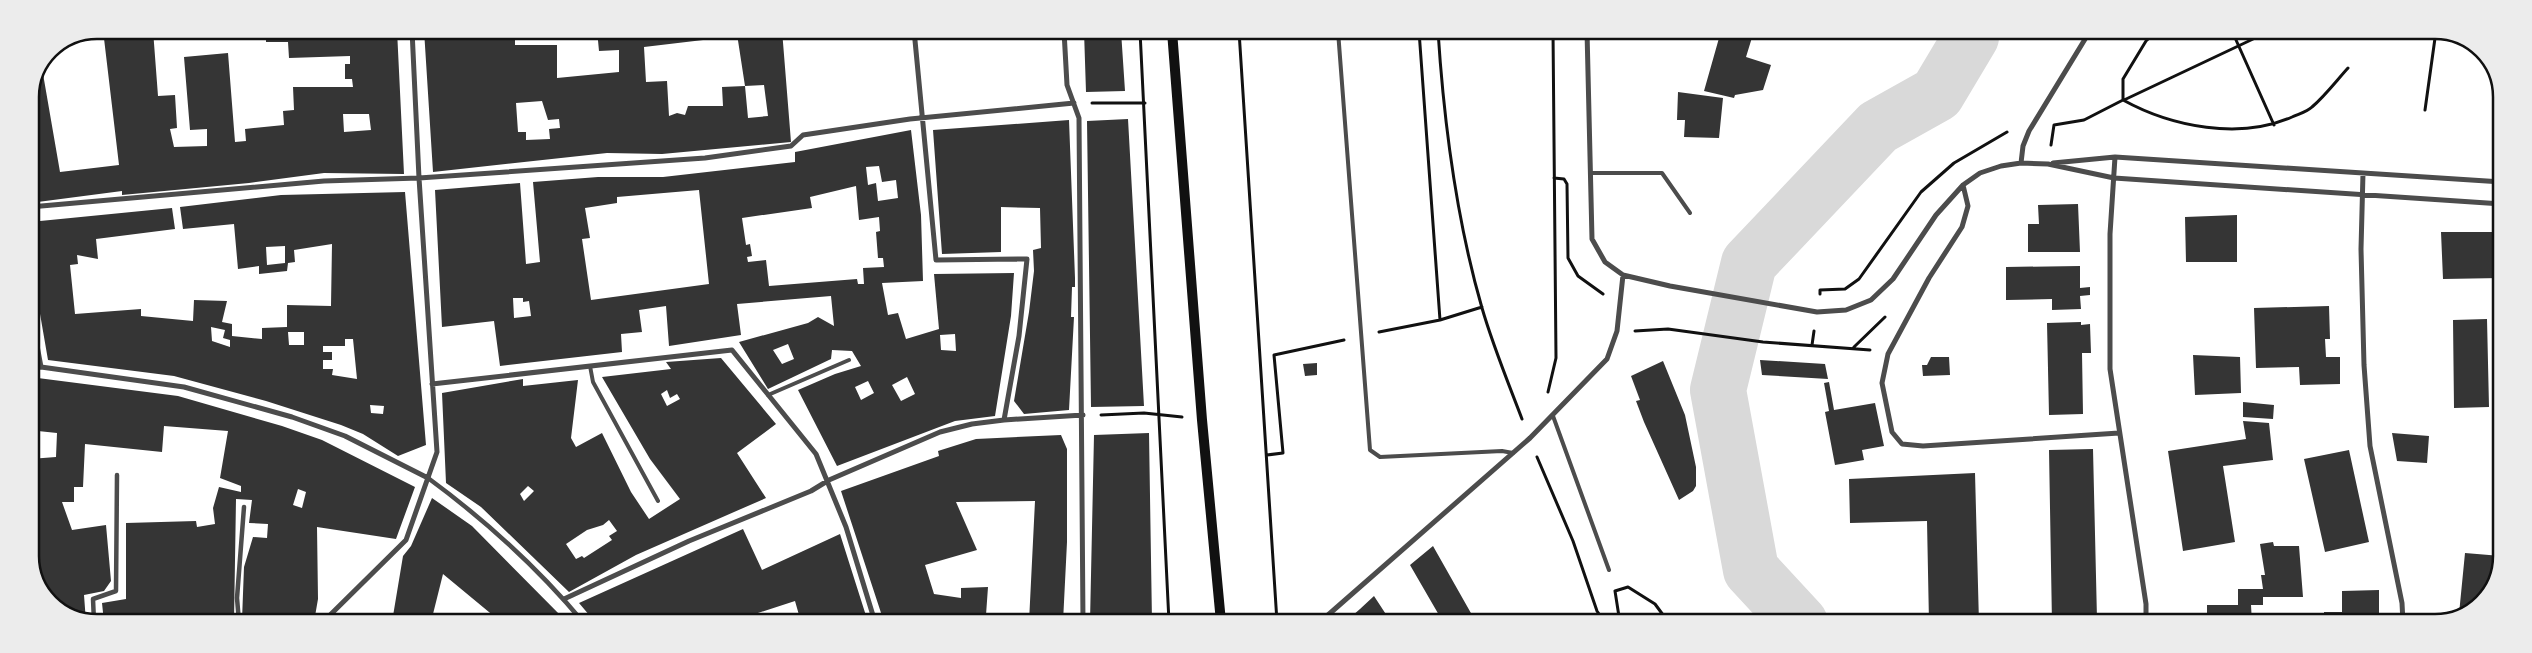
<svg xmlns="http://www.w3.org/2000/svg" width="2532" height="653" font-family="Quicksand,sans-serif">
<rect width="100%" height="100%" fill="#fff"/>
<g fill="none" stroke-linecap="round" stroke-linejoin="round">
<!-- river -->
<path stroke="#d9d9d9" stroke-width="56" d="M1800,623L1751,570L1718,390L1749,263L1878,127L1937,94L1971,37L1970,31"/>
</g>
<!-- building -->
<path fill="#353535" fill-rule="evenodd" d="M103,30H153L158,96L175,95L177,128L170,129L174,147L207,146V129L190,130L184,57L228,53L235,142L246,141L245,129L284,125L283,111L294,110L293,87H353L352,79H345V64H350V56L289,58L288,42H266V30H397L404,174L324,173L249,183L122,195V191L30,203V96L42,68L60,172L119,165ZM343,114H369L371,130L344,132Z
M424,30H515V45H557V78L619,72V50L599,51L597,30H719L720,38L644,47L646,82L667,81L669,116L677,113L685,115L688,106H723L722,87L745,86L737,34L751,30H782L791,142L662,154L607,153L433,172ZM764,85L768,116L748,118L745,86ZM542,101L548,120L559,119L560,128L549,129L550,139L526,140V132H518L516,103Z
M1084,31H1121L1125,91L1086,92Z
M1721,31H1754L1746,57L1771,65L1763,90L1735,95L1734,98L1704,91Z
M1678,92L1723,98L1719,138L1684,137L1685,120H1677Z
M1128,119L1144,406L1091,407L1087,121Z
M1069,120L1075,278V287H1072L1071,317H1074L1069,410L1024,414L1014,401L1029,312L1034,271L1033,250L1041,248L1040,208L1001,207V252L942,254L933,130Z
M911,130L921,215L923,281L882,283L888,315L898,313L906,339L939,329L934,274L1014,273L1011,316L995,416L955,421L837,466L798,390L835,374L861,366L852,351L832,350L831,359L768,389L739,342L808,323L818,317L834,326L831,296L737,304L741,335L669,346L666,306L639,310L642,332L621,334L622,352L500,366L494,321L442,327L435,190L520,183L526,264L540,262L533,182L598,177H663L795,162V152ZM879,166L882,182L896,180L898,198L878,201L876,183L868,185L866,167ZM856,186L859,220L879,217L880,231L876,232L878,258H883L884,267L863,268L864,284H858L857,279L769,286L766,260L748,262L747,257L752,256L750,244L746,245L742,218L812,208L810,197ZM699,190L709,284L591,300L582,239L590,238L585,208L617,203V197ZM513,298H523V302L529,301L531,316L514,318ZM955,334L956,351L941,350L940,335ZM788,344L794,359L782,364L773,350ZM907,377L915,394L901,401L892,385ZM868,381L874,393L861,400L855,387Z
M405,192L426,445L398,456L363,434L341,425L266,401L174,376L48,360L30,256V222L172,208L175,229L96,239L98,259L77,255L78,264L70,265L75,314L141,309V316L193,321L194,300L227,301L222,322L232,324V336L262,339V328L287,327V305L331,306L332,244L294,250L295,262L288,263L287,271L259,274V266L238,269L234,224L183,229L180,207L281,195ZM285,246V263L267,265L266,247ZM211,327L225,330L223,338L230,340V347L212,341ZM288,332H304V345H289ZM345,339H353L357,379L332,375L333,369H323V360H332V352H323V346H345ZM370,405L384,406L383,414L371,413Z
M2078,204L2080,252H2028V224H2039L2038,205Z
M2237,215V262H2186L2185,217Z
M2441,232H2501V278L2443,279Z
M2080,266V288L2090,287V295L2080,296L2081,309L2052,310V299L2006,300V267Z
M2329,306L2330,339H2325L2326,357H2340V384L2300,385L2299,367L2256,368L2254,308Z
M2487,319L2489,407L2454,408L2453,320Z
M2081,322V325L2090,324L2091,353H2082L2083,414L2049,415L2047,323Z
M2193,355L2240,357L2241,393L2195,395Z
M1931,357H1949L1950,375L1923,376L1922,365H1927Z
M721,358L776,424L737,453L766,498L636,555L569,592L481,507L446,483L442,393L523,379V386L578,380L571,438L576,447L602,433L631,492L649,519L680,499L650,459L602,377L671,369L666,362ZM667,390L670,398L677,394L680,399L667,406L661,394ZM528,486L534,491L524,501L520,494ZM609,520L617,531L609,536L612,540L584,558L582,556L576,559L566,544L587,530L603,525Z
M1760,360L1825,364L1828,379L1762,375Z
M1663,361L1685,415L1696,467V486L1693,491L1679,500L1644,422L1636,401L1640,400L1631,376Z
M1317,363V375L1305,376L1303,364Z
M30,377L178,396L282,426L322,440L415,487L396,539L317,527L318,599L314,622H246L242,620L244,567L253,537L267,538L268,524L249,523L252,500L236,499L234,622H104L102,603L126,599V523L196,521L197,527L215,524L213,508L219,487L241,492V486L220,478L228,431L164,426L162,452L85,444L83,487H74V502H62L72,530L106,525L111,581L104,591L84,595L86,622H83L47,601L32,568L39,566L31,541L30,459L56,457L57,433L38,431L39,437L30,439ZM298,489L306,492L302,508L293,505Z
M1829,382L1834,410L1875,403L1884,446L1862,450L1864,460L1835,465L1825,412L1829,411L1824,383Z
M2243,402L2274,405L2273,419L2243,417Z
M2243,421L2269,423L2273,460L2223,466L2235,542L2183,551L2168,451L2246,439Z
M1149,433L1152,622H1090L1094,435Z
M2392,433L2429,436L2427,463L2397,461Z
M1061,435L1067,449V542L1063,622H1029L1035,501L956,502L977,550L925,565L934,594L961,598V588L988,587L986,615H973V618L942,616L943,622H884L841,491L939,456L938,451L976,439Z
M2093,449L2097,619H2127V623H2052L2049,450Z
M2349,450L2369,542L2325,552L2304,459Z
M1975,473L1979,623H1929L1927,521L1850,523L1849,479Z
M432,498L472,526L567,622H501L443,574L431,622H392L403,556L411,546Z
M743,529L762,570L840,534L868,622H801L795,601L730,622H595L579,603Z
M2273,542L2274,546H2299L2303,597H2263V605H2251L2252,623H2207V605H2238V589H2263L2261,575H2265L2260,544Z
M1433,546L1476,622H1443L1410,565Z
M2465,553L2501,556V570L2479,607L2459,614Z
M2379,590V623H2324V612H2342V591Z
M1374,596L1391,622H1345L1360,609Z"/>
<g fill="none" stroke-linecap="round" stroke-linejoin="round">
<!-- path -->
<path stroke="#111" stroke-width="3" d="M1140,31L1169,622
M1239,31L1277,622
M1419,31L1440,320L1482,307
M1438,31C1444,124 1456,218 1482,308C1493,346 1508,382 1522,419
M2232,31L2274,125
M2123,100C2172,127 2240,140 2292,117C2298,114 2307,112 2312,107C2325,96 2337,80 2348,68
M2124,100L2270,31
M1092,103H1145
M2425,110L2436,31
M2051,145L2054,125L2084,120L2123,100V79L2146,41L2157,31
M1554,178L1564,179L1567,184L1568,258L1578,276L1603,294
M1820,294V290L1845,289L1859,279L1921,192L1954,163L2007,132
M1635,331L1668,329L1763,342L1870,350
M1379,332L1440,320
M1812,345L1814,331
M1854,347L1885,317
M1548,392L1556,358L1553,31
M1101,415L1144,413L1182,417
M1267,455L1283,453L1274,355L1344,340
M1537,457L1573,541L1597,611L1605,623
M1615,591L1628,587L1655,604L1669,623
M1615,591L1620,623"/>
<!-- service -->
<path stroke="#4c4c4c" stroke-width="4" d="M1338,31L1370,450L1380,457L1502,451L1513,453
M1591,173H1662L1690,213
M590,366L593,382L658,501
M768,395L849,360
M1553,416L1609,570"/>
<!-- pedestrian -->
<path stroke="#4c4c4c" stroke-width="4.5" d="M428,478C485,520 538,568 583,622
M94,622L93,599L116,591L117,475
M239,622L237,598L244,507"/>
<!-- minor -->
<path stroke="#4c4c4c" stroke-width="5" d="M914,30L936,260L1027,259L1019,336L1004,420
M1064,31L1067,85L1079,118L1083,622
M1587,31L1592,239L1605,262L1623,275L1670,286L1817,312L1846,310L1871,300L1893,279L1936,215L1963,185L1980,173L2001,166L2021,163L2048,164L2114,178L2502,204
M2115,157L2110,234V369L2146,604V623
M2021,163L2023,146L2029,131L2090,31
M2053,163L2115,157L2502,182
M2363,173L2361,249L2364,365L2370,446L2402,603L2403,623
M1963,185L1968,206L1962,227L1929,278L1888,354L1882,383L1892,432L1902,444L1923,446L2119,433
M30,207L324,181L419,178L705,158L791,146L803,135L910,119L1074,103
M30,308L41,367
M30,369L41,367L184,387L292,417L345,436L428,478
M432,384L732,350L816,454L846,527L875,622
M564,599L689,541L811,491L829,480L940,432L972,424L1004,420L1083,415
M323,622L406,540L437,452L419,178L412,30
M1320,622L1530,438L1607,359L1617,331L1623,275"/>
<!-- secondary -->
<path stroke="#111" stroke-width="10" d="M1172,31L1202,420L1221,622"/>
</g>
<!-- crop -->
<path d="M0 0H2532V653H0ZM97 39H2435A58 58 0 0 1 2493 97V556A58 58 0 0 1 2435 614H97A58 58 0 0 1 39 556V97A58 58 0 0 1 97 39Z" fill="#ececec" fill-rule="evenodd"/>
<path fill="none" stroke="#111" stroke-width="2.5" d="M97 39H2435A58 58 0 0 1 2493 97V556A58 58 0 0 1 2435 614H97A58 58 0 0 1 39 556V97A58 58 0 0 1 97 39Z"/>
</svg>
